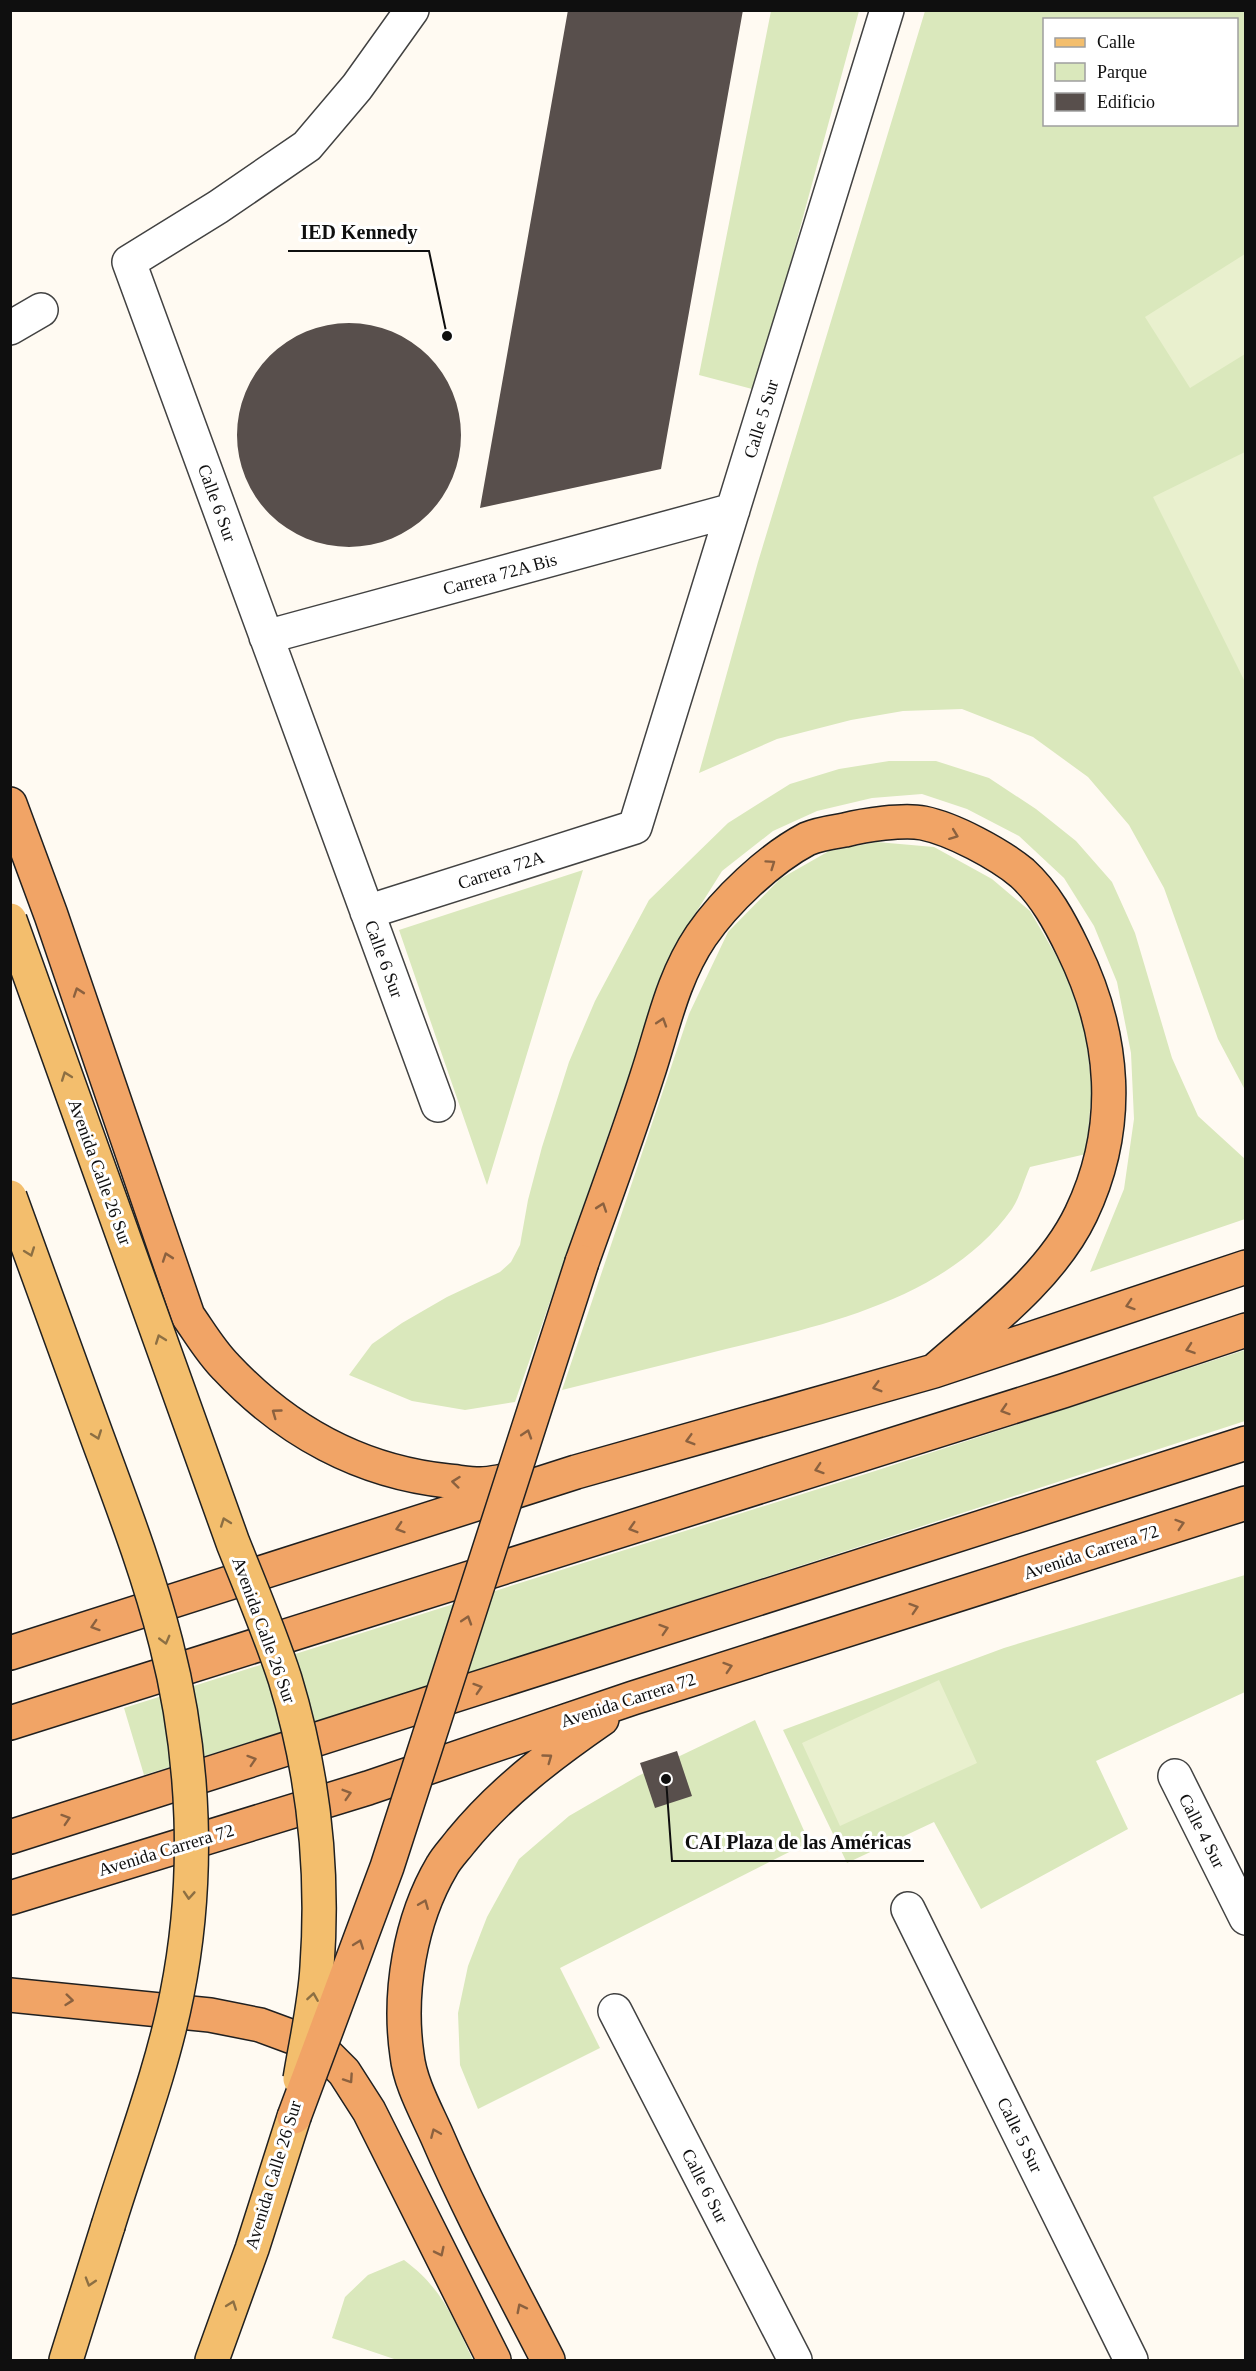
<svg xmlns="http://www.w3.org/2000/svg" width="1256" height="2371" font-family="'Times New Roman',serif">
<rect width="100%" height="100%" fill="#fffaf2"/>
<!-- green -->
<path fill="#dae8bc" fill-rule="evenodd" d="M771,11H859L756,390L699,375Z
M925,11H1245V1090L1218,1039L1164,888L1129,825L1088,777L1033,737L962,709L903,711L851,720L777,739L699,773L758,562ZM1044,20H1236V124H1044Z
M889,761H936L989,778L1036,809L1076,841L1112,882L1135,933L1172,1058L1198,1116L1245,1159V1219L1090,1272L1124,1189L1134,1119L1131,1053L1117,982L1094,926L1064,878L1019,836L967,809L922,794L872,798L817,811L773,831L722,871L690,922L658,982L639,1046L515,1402L465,1410L412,1401L349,1375L372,1344L402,1323L447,1297L500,1272L511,1262L520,1245L528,1200L542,1147L569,1062L595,1001L649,900L728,823L790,784L839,769Z
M877,842L934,847L992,879L1030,911L1064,969L1085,1030L1092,1089L1086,1154L1030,1167C1024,1180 1020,1197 1012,1209C947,1299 827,1324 726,1349C672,1363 617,1376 562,1390L689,1014L728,932L780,879L829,851Z
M583,870L487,1185L399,930Z
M1245,1350V1421L495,1665L144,1775L124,1708L875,1471Z
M1245,1575V1692L1096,1761L1128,1829L981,1909L934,1822L847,1863L783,1730L1004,1648Z
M755,1720L809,1842L560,1968L600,2048L478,2109L460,2065L458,2013L468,1966L487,1917L519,1859L569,1816L638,1776Z
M404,2260C443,2289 453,2318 473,2360H397L332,2338L345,2297L368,2275Z"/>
<!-- pitch -->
<path fill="#e9f0ce" d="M1245,254V354L1190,388L1145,317Z
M1245,452V682L1153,497Z
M939,1680L977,1763L840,1826L802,1743Z"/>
<!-- building -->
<path fill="#584f4c" d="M568,10H743L661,469L480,508Z
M237 435a112 112 0 1 1 224 0a112 112 0 1 1-224 0Z
M677,1751L692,1796L655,1808L640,1763Z"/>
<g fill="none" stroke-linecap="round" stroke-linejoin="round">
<!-- minor casing -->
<g stroke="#424242" stroke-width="36">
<path id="minor" d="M412,10L357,87L307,146L218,207L129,262L438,1105
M10,328L41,310
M266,637L733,510
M367,912L635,827L887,10
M1175,1776L1246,1918
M908,1909L1131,2360
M615,2011L795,2360"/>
</g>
<!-- primary casing -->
<g stroke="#202020" stroke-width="36">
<path id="primary" d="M66,2360L108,2226
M212,2360L252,2249L294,2117"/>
</g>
<!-- trunk casing -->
<g stroke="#202020" stroke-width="36">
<path id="trunk" d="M10,804L51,915L188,1316C200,1333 211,1352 226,1367C286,1431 361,1472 448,1481C459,1482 470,1484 480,1484C491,1484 501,1481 512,1480
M582,1262C604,1200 627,1138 647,1076C663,1028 672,979 701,936C725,901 769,859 807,839C818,834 833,832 845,830C864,825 904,819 923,823C953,829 999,854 1022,873C1045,894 1060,922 1073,949C1115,1035 1123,1126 1081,1214C1051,1277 985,1326 934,1371
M10,1653L576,1472L934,1371L1246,1267
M10,1723L1063,1391L1246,1330
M10,1837L1246,1443
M10,1898L368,1788L633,1698L1246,1503
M10,1995L210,2015L260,2025L298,2039L325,2053L344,2072L369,2111L494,2360
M548,2360C510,2286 470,2213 437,2136C426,2111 410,2083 407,2055C398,1993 410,1920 442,1866C447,1857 455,1849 461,1841C501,1792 550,1755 602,1719"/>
</g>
<!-- minor -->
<use href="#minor" stroke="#fff" stroke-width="33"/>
<!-- primary -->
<use href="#primary" stroke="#f3be6d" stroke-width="33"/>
<!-- trunk -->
<use href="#trunk" stroke="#f1a466" stroke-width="33"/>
<!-- primary-bridge casing -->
<g stroke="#202020" stroke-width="36" stroke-linecap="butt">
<path id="primary-bridge" d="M10,920L233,1543C251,1588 270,1633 285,1679C313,1771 324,1870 317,1967C315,2004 306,2042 300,2079
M10,1197C39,1276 68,1355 96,1434C121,1502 148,1572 166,1643C195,1756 200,1879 177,1994C162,2071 131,2151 108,2226"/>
</g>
<!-- trunk-bridge casing -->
<g stroke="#202020" stroke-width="36" stroke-linecap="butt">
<path id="trunk-bridge" d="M294,2117L387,1867L582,1262"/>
</g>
<!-- primary-bridge -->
<use href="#primary-bridge" stroke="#f3be6d" stroke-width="33"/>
<!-- trunk-bridge -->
<use href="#trunk-bridge" stroke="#f1a466" stroke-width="33"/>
</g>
<!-- one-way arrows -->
<defs><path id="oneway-chevron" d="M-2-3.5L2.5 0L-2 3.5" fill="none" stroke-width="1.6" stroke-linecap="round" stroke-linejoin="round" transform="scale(1.5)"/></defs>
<g stroke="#8b613f">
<use href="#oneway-chevron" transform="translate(954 835) rotate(21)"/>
<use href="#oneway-chevron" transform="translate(771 864) rotate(-35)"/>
<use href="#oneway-chevron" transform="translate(78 992) rotate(-109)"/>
<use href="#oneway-chevron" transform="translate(662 1022) rotate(-72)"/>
<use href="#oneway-chevron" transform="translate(602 1207) rotate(-71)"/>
<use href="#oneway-chevron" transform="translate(167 1257) rotate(-109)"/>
<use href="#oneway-chevron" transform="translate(1130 1305) rotate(162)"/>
<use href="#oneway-chevron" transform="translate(1190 1349) rotate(161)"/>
<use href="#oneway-chevron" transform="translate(877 1387) rotate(164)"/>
<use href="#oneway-chevron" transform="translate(1005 1410) rotate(162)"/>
<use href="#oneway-chevron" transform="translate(276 1413) rotate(-144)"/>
<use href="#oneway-chevron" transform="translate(527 1434) rotate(-72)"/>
<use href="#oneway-chevron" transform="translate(690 1440) rotate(164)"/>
<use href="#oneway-chevron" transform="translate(819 1469) rotate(162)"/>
<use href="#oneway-chevron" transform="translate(456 1482) rotate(-174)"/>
<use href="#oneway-chevron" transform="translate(1180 1524) rotate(-18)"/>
<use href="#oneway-chevron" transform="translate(400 1528) rotate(162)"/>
<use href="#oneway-chevron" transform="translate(633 1528) rotate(163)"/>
<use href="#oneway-chevron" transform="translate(914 1608) rotate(-18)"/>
<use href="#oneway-chevron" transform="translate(467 1620) rotate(-72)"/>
<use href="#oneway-chevron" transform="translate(95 1626) rotate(162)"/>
<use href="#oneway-chevron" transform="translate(664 1629) rotate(-18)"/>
<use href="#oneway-chevron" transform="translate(728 1667) rotate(-18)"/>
<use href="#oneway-chevron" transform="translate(478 1688) rotate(-18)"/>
<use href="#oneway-chevron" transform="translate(548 1758) rotate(-36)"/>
<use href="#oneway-chevron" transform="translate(252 1760) rotate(-18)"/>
<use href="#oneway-chevron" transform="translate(347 1794) rotate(-17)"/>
<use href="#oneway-chevron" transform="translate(66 1819) rotate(-18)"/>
<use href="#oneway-chevron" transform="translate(424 1904) rotate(-68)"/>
<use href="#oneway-chevron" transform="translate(359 1944) rotate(-70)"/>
<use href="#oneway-chevron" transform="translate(69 2000) rotate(6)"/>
<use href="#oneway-chevron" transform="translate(349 2079) rotate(56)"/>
<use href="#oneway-chevron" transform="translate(435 2133) rotate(-113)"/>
<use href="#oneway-chevron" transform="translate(440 2252) rotate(64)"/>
<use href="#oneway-chevron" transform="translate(521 2308) rotate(-117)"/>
</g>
<g stroke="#8c6f43">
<use href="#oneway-chevron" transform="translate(66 1076) rotate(-110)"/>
<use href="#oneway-chevron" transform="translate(30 1252) rotate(70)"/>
<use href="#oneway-chevron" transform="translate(160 1339) rotate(-110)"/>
<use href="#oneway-chevron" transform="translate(97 1435) rotate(70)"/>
<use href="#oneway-chevron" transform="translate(225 1522) rotate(-110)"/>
<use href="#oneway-chevron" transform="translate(165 1640) rotate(75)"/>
<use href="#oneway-chevron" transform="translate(189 1895) rotate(94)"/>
<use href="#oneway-chevron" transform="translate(313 1997) rotate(-81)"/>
<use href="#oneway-chevron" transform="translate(90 2282) rotate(107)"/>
<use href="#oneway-chevron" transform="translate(232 2305) rotate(-70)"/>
</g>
<g text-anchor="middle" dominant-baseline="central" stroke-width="6" stroke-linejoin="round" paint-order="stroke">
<!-- street labels -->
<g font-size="18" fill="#0f0f0f" stroke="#fff">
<text transform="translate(761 419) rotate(-73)">Calle 5 Sur</text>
<text transform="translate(217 503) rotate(70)">Calle 6 Sur</text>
<text transform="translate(500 574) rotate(-15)">Carrera 72A Bis</text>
<text transform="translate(501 870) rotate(-18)">Carrera 72A</text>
<text transform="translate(384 959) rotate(70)">Calle 6 Sur</text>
<text transform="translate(100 1172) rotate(70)">Avenida Calle 26 Sur</text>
<text transform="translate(1091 1552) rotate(-18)">Avenida Carrera 72</text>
<text transform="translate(264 1630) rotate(70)">Avenida Calle 26 Sur</text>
<text transform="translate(628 1700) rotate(-18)">Avenida Carrera 72</text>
<text transform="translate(1202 1831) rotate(63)">Calle 4 Sur</text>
<text transform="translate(166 1850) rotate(-17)">Avenida Carrera 72</text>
<text transform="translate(1020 2135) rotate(64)">Calle 5 Sur</text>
<text transform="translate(273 2175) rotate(-73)">Avenida Calle 26 Sur</text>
<text transform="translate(705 2186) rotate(63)">Calle 6 Sur</text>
</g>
</g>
<!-- callouts -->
<path fill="none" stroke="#0f0f0f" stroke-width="2" d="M447 336L429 251H288M666 1779L672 1861H924"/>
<g fill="#0f0f0f" stroke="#fff" stroke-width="2">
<circle cx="447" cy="336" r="6"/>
<circle cx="666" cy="1779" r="6"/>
</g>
<g font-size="20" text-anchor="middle" font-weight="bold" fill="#0f0f0f" stroke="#fff" stroke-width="6" stroke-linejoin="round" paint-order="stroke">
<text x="359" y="239">IED Kennedy</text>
<text x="798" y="1849">CAI Plaza de las Américas</text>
</g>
<!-- border -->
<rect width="1256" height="2371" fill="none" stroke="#0f0f0f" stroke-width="24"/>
<!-- legend -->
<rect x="1043" y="18" width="195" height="108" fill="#ffffff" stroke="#9f9f9f" stroke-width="1.5"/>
<rect x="1055" y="38" width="30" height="9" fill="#f3be6d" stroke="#9f9f9f" stroke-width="1.5"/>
<text x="1097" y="48" font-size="18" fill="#0f0f0f">Calle</text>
<rect x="1055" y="63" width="30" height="18" fill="#dae8bc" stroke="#9f9f9f" stroke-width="1.5"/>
<text x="1097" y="78" font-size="18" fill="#0f0f0f">Parque</text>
<rect x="1055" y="93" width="30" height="18" fill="#584f4c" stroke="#9f9f9f" stroke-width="1.5"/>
<text x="1097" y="108" font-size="18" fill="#0f0f0f">Edificio</text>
</svg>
